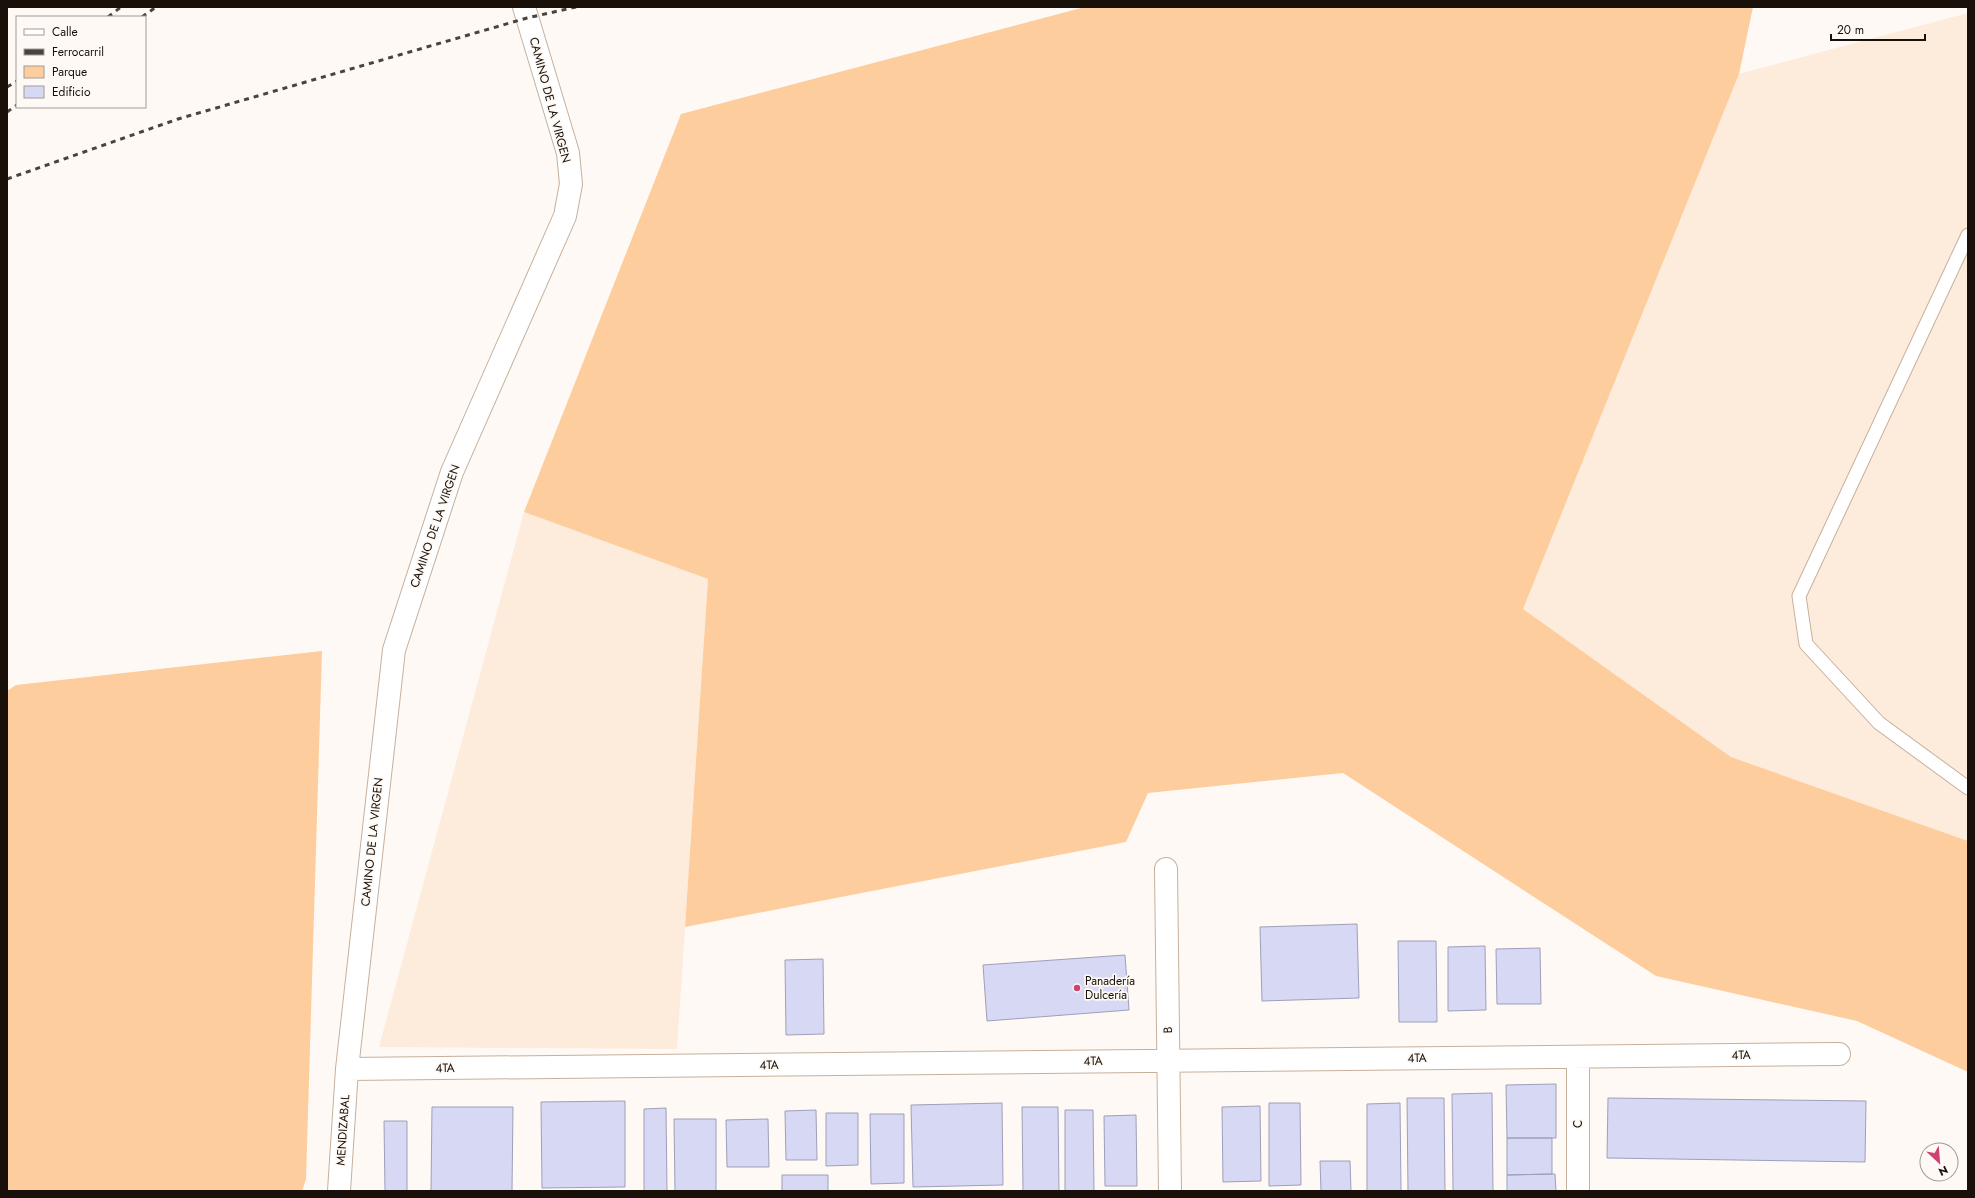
<svg xmlns="http://www.w3.org/2000/svg" width="1975" height="1198" font-family="Jost,sans-serif">
<rect width="100%" height="100%" fill="#fef9f5"/>
<!-- built -->
<path fill="#fdebdb" d="M1968,13V841L1731,757L1523,609L1739,74Z
M524,512L708,579L677,1049L379,1047Z"/>
<!-- green -->
<path fill="#fecd9d" d="M1085,7H1753L1739,74L1523,609L1731,757L1968,841V1072L1857,1021L1656,976L1343,773L1148,793L1126,842L685,927L708,579L524,512L681,114Z
M322,651L306,1179L302,1191H7V691L16,685Z"/>
<!-- building -->
<path fill="#d7d8f3" stroke="#9e9fb9" d="M1357,924L1359,998L1262,1001L1260,927Z
M1398,941H1436L1437,1022H1399Z
M1485,946L1486,1010L1448,1011V947Z
M1540,948L1541,1004H1497L1496,949Z
M1125,955L1129,1010L987,1021L983,965Z
M823,959L824,1034L786,1035L785,960Z
M1556,1084V1138H1507L1506,1085Z
M1492,1093L1493,1191H1453L1452,1094Z
M1407,1098H1444L1445,1191H1408Z
M1608,1098L1866,1101L1865,1162L1607,1158Z
M625,1101V1187L542,1188L541,1102Z
M1002,1103L1003,1185L913,1187L911,1105Z
M1269,1103H1300L1301,1185L1269,1186Z
M1400,1103L1401,1191H1367V1104Z
M1260,1106L1261,1181L1223,1182L1222,1107Z
M432,1107H513L512,1191H431Z
M1022,1107H1058L1059,1191H1023Z
M666,1108L667,1191H644V1109Z
M816,1110L817,1160H786L785,1111Z
M1065,1110H1093L1094,1191H1065Z
M826,1113H858V1165L826,1166Z
M870,1114H904V1183L871,1184Z
M1136,1115L1137,1186H1105L1104,1116Z
M674,1119H716V1191H675Z
M768,1119L769,1167H727L726,1120Z
M384,1121H407V1191H385Z
M1507,1138H1552V1174L1507,1175Z
M1320,1161H1350L1351,1191H1321Z
M1555,1174L1556,1191H1507V1175Z
M782,1175H828V1191H782Z"/>
<g fill="none" stroke-linecap="round" stroke-linejoin="round">
<!-- lane casing -->
<g stroke="#c6b09c" stroke-width="15">
<path id="lane" d="M1968,235L1799,596L1806,644L1879,723L1968,788"/>
</g>
<!-- street casing -->
<g stroke="#c6b09c" stroke-width="24">
<path id="street" d="M1166,869L1170,1191
M347,1069L1839,1054
M339,1191L347,1069L394,650L452,472L565,216L571,184L568,153L524,7
M1578,1191V1057"/>
</g>
<!-- lane -->
<use href="#lane" stroke="#fff" stroke-width="13"/>
<!-- street -->
<use href="#street" stroke="#fff" stroke-width="22"/>
<!-- rail -->
<path stroke="#4a423c" stroke-width="3" stroke-dasharray="5 5" stroke-linecap="butt" d="M108,17L121,7
M142,17L156,7
M7,87L17,81
M7,112L17,105
M7,179L178,119L527,18L576,7"/>
</g>
<!-- markers -->
<circle fill="#ce4274" stroke="#fef9f5" stroke-width="1.5" cx="1077" cy="988" r="4"/>
<g text-anchor="middle" dominant-baseline="central" stroke-width="3.5" stroke-linejoin="round" paint-order="stroke">
<!-- street labels -->
<g font-size="12" fill="#181009" stroke="#fef9f5">
<text transform="translate(550 100) rotate(75)">CAMINO DE LA VIRGEN</text>
<text transform="translate(435 526) rotate(-71)">CAMINO DE LA VIRGEN</text>
<text transform="translate(372 842) rotate(-84)">CAMINO DE LA VIRGEN</text>
<text transform="translate(1168 1030) rotate(-91)">B</text>
<text transform="translate(1741 1055) rotate(-1)">4TA</text>
<text transform="translate(1417 1058) rotate(-1)">4TA</text>
<text transform="translate(1093 1061) rotate(-1)">4TA</text>
<text transform="translate(769 1065) rotate(-1)">4TA</text>
<text transform="translate(445 1068) rotate(-1)">4TA</text>
<text transform="translate(1578 1124) rotate(-90)">C</text>
<text transform="translate(343 1130) rotate(-86)">MENDIZABAL</text>
</g>
<!-- poi labels -->
<g font-size="12" fill="#181009" stroke="#fef9f5" text-anchor="start">
<text x="1085" y="981">Panadería<tspan x="1085" dy="14">Dulcería</tspan></text>
</g>
</g>
<!-- border -->
<rect width="1975" height="1198" fill="none" stroke="#181009" stroke-width="16"/>
<!-- legend -->
<rect x="16" y="16" width="130" height="92" fill="#fef9f5" stroke="#a29c97"/>
<rect x="24" y="29" width="20" height="6" fill="#ffffff" stroke="#a29c97"/>
<text x="52" y="36" font-size="12" fill="#181009">Calle</text>
<rect x="24" y="49" width="20" height="6" fill="#4a423c" stroke="#a29c97"/>
<text x="52" y="56" font-size="12" fill="#181009">Ferrocarril</text>
<rect x="24" y="66" width="20" height="12" fill="#fecd9d" stroke="#a29c97"/>
<text x="52" y="76" font-size="12" fill="#181009">Parque</text>
<rect x="24" y="86" width="20" height="12" fill="#d7d8f3" stroke="#a29c97"/>
<text x="52" y="96" font-size="12" fill="#181009">Edificio</text>
<!-- north arrow -->
<g transform="translate(1939 1162) rotate(154)"><circle r="19" fill="#fef9f5" stroke="#a29c97"/>
<path d="M0-3L7 15L0 10L-7 15Z" fill="#ce4274"/>
<text y="-6" font-size="11" font-weight="bold" text-anchor="middle" fill="#181009">N</text>
</g>
<!-- scale -->
<path d="M1831 34v6h94v-6" fill="none" stroke="#181009" stroke-width="2"/>
<text x="1837" y="34" font-size="12" fill="#181009" stroke="#fef9f5" stroke-width="3" paint-order="stroke">20 m</text>
</svg>
